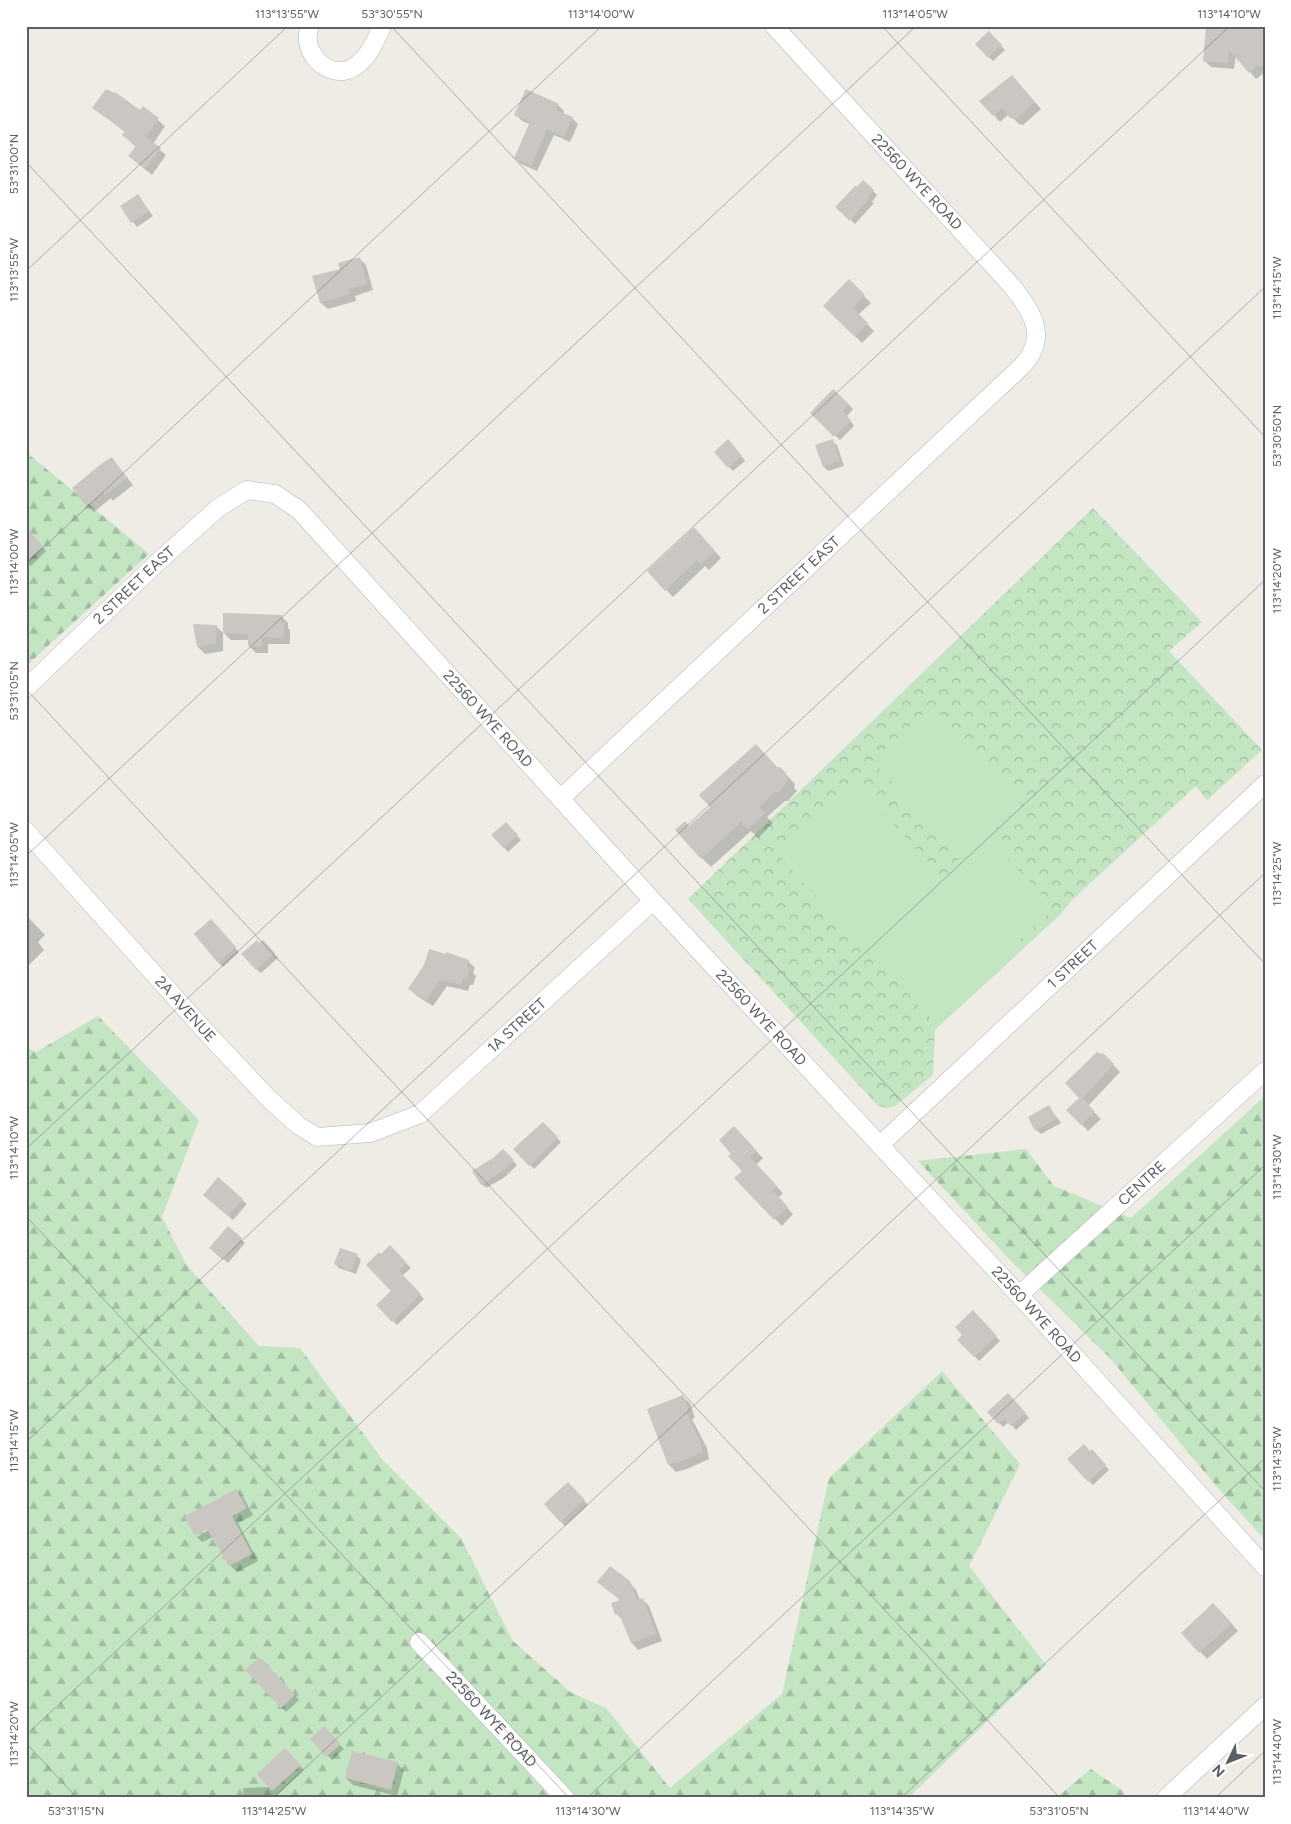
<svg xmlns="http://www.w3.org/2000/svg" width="1291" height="1824" font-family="Figtree,sans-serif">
<defs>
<pattern id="forest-firs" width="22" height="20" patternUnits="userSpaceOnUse" patternTransform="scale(1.25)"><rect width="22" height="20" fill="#c3e5c2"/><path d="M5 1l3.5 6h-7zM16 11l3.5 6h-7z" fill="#a2bda1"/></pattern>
<pattern id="park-crowns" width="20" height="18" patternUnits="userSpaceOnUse" patternTransform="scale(1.25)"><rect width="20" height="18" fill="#c3e5c2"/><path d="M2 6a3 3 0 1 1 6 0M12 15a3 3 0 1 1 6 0" fill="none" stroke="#a2bda1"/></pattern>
</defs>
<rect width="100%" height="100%" fill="#eeece5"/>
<!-- forest -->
<path fill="url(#forest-firs)" d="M26,452L149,554L26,666Z
M98,1016L199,1120L162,1217L186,1264L259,1346L300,1348L382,1459L461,1538L512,1640L570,1692L606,1708L670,1788L782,1694L829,1478L942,1371L1020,1464L969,1566L1046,1665L908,1798H26V1047L36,1052Z
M1265,1096V1540L1217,1487L1109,1357L1012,1262L918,1161L1026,1149L1054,1186L1131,1218Z
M1091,1769L1123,1791L1125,1798H1056Z"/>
<!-- park -->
<path fill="url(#park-crowns)" d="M1093,508L1202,622L1169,651L1262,750L1207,800L1196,786L1072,900L1060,915L935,1030L933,1075L895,1106L888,1108L878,1106L688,899Z"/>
<!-- pitch -->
<path fill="#c3e5c2" d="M932,706L1022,804L987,836L1048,902L1047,914L1010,949L1011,952L935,1023L775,852L852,780L943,878L960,858L872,761Z"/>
<!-- shadow -->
<path fill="#0003" d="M1260,31H1265V72L1256,79L1236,55L1234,69L1211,67L1204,60Z
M989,33L1005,50L993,61L977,44Z
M1018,83L1041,109L1023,125L1019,124L1009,114L1000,122L994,115Z
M558,105L564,111L563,114L572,118L578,124L570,142L554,135L537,171L521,164L515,158L530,124L522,121L516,115Z
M94,108L141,112L143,108L165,126L153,144L166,155L152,175L129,156L136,147L123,135L125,132Z
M864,182L877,195L872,202L874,203L855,224L837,207Z
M138,196L153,216L137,227L122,206Z
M359,258L366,265L373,290L355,296L356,301L328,309L321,303L341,269Z
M849,281L871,303L858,315L874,331L862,343L824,306Z
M833,390L853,409L847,416L854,426L840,440L811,413Z
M832,441L837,445L844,466L828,471L824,467Z
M732,445L745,461L733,471L729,467Z
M118,466L133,485L113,501L111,498L94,512L87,505Z
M26,530L46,551L31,566L26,562Z
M701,536L721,558L709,570L705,566L673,597L649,571Z
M281,616L288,623V628L290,630V644H268V653H256L249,646V640H231L224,633Z
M195,626H216L223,633V651L205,654L198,647Z
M780,768L795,784L794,788L797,791L788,801H785L767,817L773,823L758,838L751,831L711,867L702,858L690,827Z
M510,828L521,840L508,852L493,835Z
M26,915L45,935L38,942L44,950L26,968Z
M215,925L239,952L223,967L218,962Z
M267,946L278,958L261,973L256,969Z
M468,961L475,968L473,973L476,976L473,985H470L468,991L447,986L433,1006L417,996L410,989L425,966Z
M1103,1054L1120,1072L1088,1106L1101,1119L1088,1131L1068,1110L1080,1098Z
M1049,1107L1061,1123L1041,1134L1036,1130Z
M543,1123L561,1142L534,1169L514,1149Z
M734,1128L763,1158L756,1165L783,1193L778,1198L793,1214L782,1226L736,1178L743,1171L733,1154Z
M503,1151L517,1165L505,1177L486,1188L482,1184L494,1159Z
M218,1179L247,1204L233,1220L209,1199Z
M241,1239L245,1243L228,1263L215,1252Z
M390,1247L411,1268L402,1276L424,1299L397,1325L378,1305L393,1291L381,1256Z
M357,1256L361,1260L356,1274L339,1268L335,1264Z
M973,1312L1000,1341L979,1361L959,1340L964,1335Z
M683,1397L690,1403L695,1418L692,1419L707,1448L709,1459L687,1469L676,1472L669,1465L648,1410Z
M1012,1399L1029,1418L1016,1430L1009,1422L1003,1427L989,1412Z
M1092,1451L1109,1470L1093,1485L1069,1460Z
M568,1483L588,1505L565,1526L545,1504Z
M236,1490L243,1497L253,1515L238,1523L258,1561L237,1572L230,1565L213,1537L202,1542L197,1537L214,1527L212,1525L196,1534V1536L186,1518Z
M629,1582L636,1590L640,1600L642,1599L649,1606L662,1641L638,1650L632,1643L624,1622L617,1614L621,1601L606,1588Z
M1220,1611L1238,1631L1207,1659L1183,1633Z
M260,1658L299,1700L286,1712L247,1670Z
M324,1728L344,1749L332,1760L311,1739Z
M285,1750L304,1770L274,1798H244L243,1788L270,1787Z
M397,1764L404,1770L397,1796L353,1785L346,1778Z"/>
<!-- building -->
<path fill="#cac7c2" d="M1206,26L1244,28L1246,26H1257L1260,29L1265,30V66H1257L1249,73L1229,50L1228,63L1203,61Z
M989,31L1002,45L988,58L975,44Z
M1012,75L1035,102L1016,119L1010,118L1002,108L993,116L979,101Z
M106,89L114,93L115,92L140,110L143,106L159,118L146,137L161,148L145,169L128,156L136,146L122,135L125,131L92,108Z
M526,89L559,104L556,110L573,117L564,137L547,129L531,166L514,158L530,122L514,115Z
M863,180L874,190L868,197L870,198L850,221L835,207L856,185L857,187Z
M138,194L149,211L131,223L120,206Z
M360,257L367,284L349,289L350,294L320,303L312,276L340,269L338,263Z
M849,279L865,295L853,308L868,323L855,337L823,306Z
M833,389L849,404L843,411L851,421L834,437L810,413Z
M728,439L742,456L728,468L714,452Z
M833,439L840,461L823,467L815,445Z
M112,457L127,478L105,495L103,492L86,506L72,488L101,464Z
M694,527L715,551L701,564L697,560L665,591L647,571Z
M26,528L43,546L26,562Z
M223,613L282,615L281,622H284V638L262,637V646H248V634L223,633Z
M193,624L217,625L216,644L197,647Z
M756,744L777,767H780L786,773V777L788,781L779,792H775L759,807L765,813L748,829L741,822L701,859L675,830L685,821L689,826L710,807L699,795Z
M506,822L518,835L503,848L491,835Z
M211,919L236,947L218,963L194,934Z
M257,940L259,943L263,940L275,953L256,970L241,954Z
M429,949L445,954L446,952L469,960L467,967L470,968L467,979L463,978L461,985L440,980L426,1000L408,989L424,965Z
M1097,1052L1102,1054L1103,1053L1114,1064L1083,1098L1095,1112L1081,1125L1066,1110L1079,1098L1065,1083Z
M1049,1105L1057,1119L1035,1131L1028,1117Z
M543,1122L558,1137L529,1166L513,1149Z
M734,1126L757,1151L750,1157L777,1186L772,1190L788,1207L774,1220L734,1178L742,1171L728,1156L731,1154L719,1140Z
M503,1149L514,1160L500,1173L481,1185L472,1171L493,1158Z
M218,1177L243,1199L228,1216L203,1195Z
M228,1226L242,1238L223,1260L209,1248Z
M390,1245L407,1263L399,1271L421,1294L392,1322L376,1305L391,1291L366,1265L379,1252L381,1254Z
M340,1248L358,1254L351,1271L334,1264Z
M973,1310L997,1336L974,1357L957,1340L962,1335L955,1327Z
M1008,1393L1026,1413L1011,1426L1004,1419L998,1424L987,1412Z
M683,1395L689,1411L686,1412L700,1440L703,1452L680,1462L668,1465L647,1409Z
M1084,1444L1090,1451L1092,1449L1106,1465L1088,1482L1067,1459Z
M568,1482L585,1500L560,1522L544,1504Z
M236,1489L247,1508L232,1516L252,1554L229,1566L207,1529L195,1536L184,1517Z
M610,1566L630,1581L637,1600L643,1598L656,1634L631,1643L619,1614L615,1615L611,1603L620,1600L597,1582Z
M1213,1603L1232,1623L1199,1653L1181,1633Z
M260,1657L295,1695L281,1708L245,1670Z
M324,1726L341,1744L326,1757L310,1739Z
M285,1748L301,1765L272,1791L257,1774Z
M352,1751L398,1762L391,1790L345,1778Z"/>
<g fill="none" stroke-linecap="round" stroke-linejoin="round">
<!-- minor casing -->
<g stroke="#b2b5b9" stroke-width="19">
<g id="minor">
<path d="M310,26C301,47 320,73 343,71C364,68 375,43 382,26"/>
<path id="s1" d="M26,688L158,562L218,508L247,490L275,494L299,510L653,901L1019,1295L1265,1567"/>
<path id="s2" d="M561,798L1022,366C1050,337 1031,309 1010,284L774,26"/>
<path id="s3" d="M26,831L206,1032L268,1098L298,1125L317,1137L370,1133L420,1114L653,901"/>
<path id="s4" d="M880,1145L1265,784"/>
<path id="s5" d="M1019,1295L1265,1071"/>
<path id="s6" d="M419,1642L565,1798"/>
<path d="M1166,1798L1265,1706"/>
</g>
</g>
<!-- minor -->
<use href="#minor" stroke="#fff" stroke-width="18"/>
</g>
<!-- ticks -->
<path fill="none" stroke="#5c6065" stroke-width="1" stroke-opacity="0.45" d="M391,26L1265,964M882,26L1265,437M26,162L1265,1491M26,271L288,26M26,564L602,26M26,689L1060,1798M26,856L916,26M26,1149L1230,26M26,1216L569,1798M26,1442L1265,287M26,1735L1265,580M26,1743L77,1798M273,1798L1265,873M587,1798L1265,1165M901,1798L1265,1458M1215,1798L1265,1751"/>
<g text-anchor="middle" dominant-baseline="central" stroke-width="4" stroke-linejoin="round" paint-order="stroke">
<!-- street labels -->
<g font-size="15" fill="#5c6065" stroke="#fff">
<text transform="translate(917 182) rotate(47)">22560 WYE ROAD</text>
<text stroke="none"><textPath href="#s2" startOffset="326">2 STREET EAST</textPath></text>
<text stroke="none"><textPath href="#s1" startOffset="149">2 STREET EAST</textPath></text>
<text stroke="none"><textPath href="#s1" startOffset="636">22560 WYE ROAD</textPath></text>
<text stroke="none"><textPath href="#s4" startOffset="264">1 STREET</textPath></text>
<text stroke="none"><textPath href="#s3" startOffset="239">2A AVENUE</textPath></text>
<text stroke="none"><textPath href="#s1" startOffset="1041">22560 WYE ROAD</textPath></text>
<text stroke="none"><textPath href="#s3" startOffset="661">1A STREET</textPath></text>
<text stroke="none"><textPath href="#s5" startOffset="166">CENTRE</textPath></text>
<text stroke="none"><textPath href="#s1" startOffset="1446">22560 WYE ROAD</textPath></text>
<text stroke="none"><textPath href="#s6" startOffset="106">22560 WYE ROAD</textPath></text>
</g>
</g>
<!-- border -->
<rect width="1291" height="1824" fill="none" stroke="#ffffff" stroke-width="55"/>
<!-- north arrow -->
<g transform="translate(1228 1762) rotate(227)" stroke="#ffffff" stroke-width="4" paint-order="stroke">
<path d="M0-4L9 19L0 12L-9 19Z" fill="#5c6065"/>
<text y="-8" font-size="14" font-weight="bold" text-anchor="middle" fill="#5c6065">N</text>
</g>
<rect x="28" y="28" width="1236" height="1768" fill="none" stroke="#5c6065" stroke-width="2"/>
<g font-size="12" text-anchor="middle" fill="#5c6065">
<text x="287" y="18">113°13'55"W</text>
<text x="392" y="18">53°30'55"N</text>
<text x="601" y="18">113°14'00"W</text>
<text x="915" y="18">113°14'05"W</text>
<text x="1229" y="18">113°14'10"W</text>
<text transform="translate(14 164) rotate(-90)" y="4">53°31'00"N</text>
<text transform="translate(14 270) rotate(-90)" y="4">113°13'55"W</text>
<text transform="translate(1277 288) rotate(-90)" y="4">113°14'15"W</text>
<text transform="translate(1277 436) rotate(-90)" y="4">53°30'50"N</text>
<text transform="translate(14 562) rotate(-90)" y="4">113°14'00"W</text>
<text transform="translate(1277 581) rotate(-90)" y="4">113°14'20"W</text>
<text transform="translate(14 691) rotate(-90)" y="4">53°31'05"N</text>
<text transform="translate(14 855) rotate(-90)" y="4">113°14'05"W</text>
<text transform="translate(1277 874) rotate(-90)" y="4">113°14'25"W</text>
<text transform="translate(14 1148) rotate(-90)" y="4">113°14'10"W</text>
<text transform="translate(1277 1167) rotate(-90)" y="4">113°14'30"W</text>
<text transform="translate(14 1441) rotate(-90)" y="4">113°14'15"W</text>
<text transform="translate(1277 1459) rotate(-90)" y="4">113°14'35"W</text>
<text transform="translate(14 1734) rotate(-90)" y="4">113°14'20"W</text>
<text transform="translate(1277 1752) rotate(-90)" y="4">113°14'40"W</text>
<text x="76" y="1815">53°31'15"N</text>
<text x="274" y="1815">113°14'25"W</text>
<text x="588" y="1815">113°14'30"W</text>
<text x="902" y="1815">113°14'35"W</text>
<text x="1059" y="1815">53°31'05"N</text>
<text x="1216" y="1815">113°14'40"W</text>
</g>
</svg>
